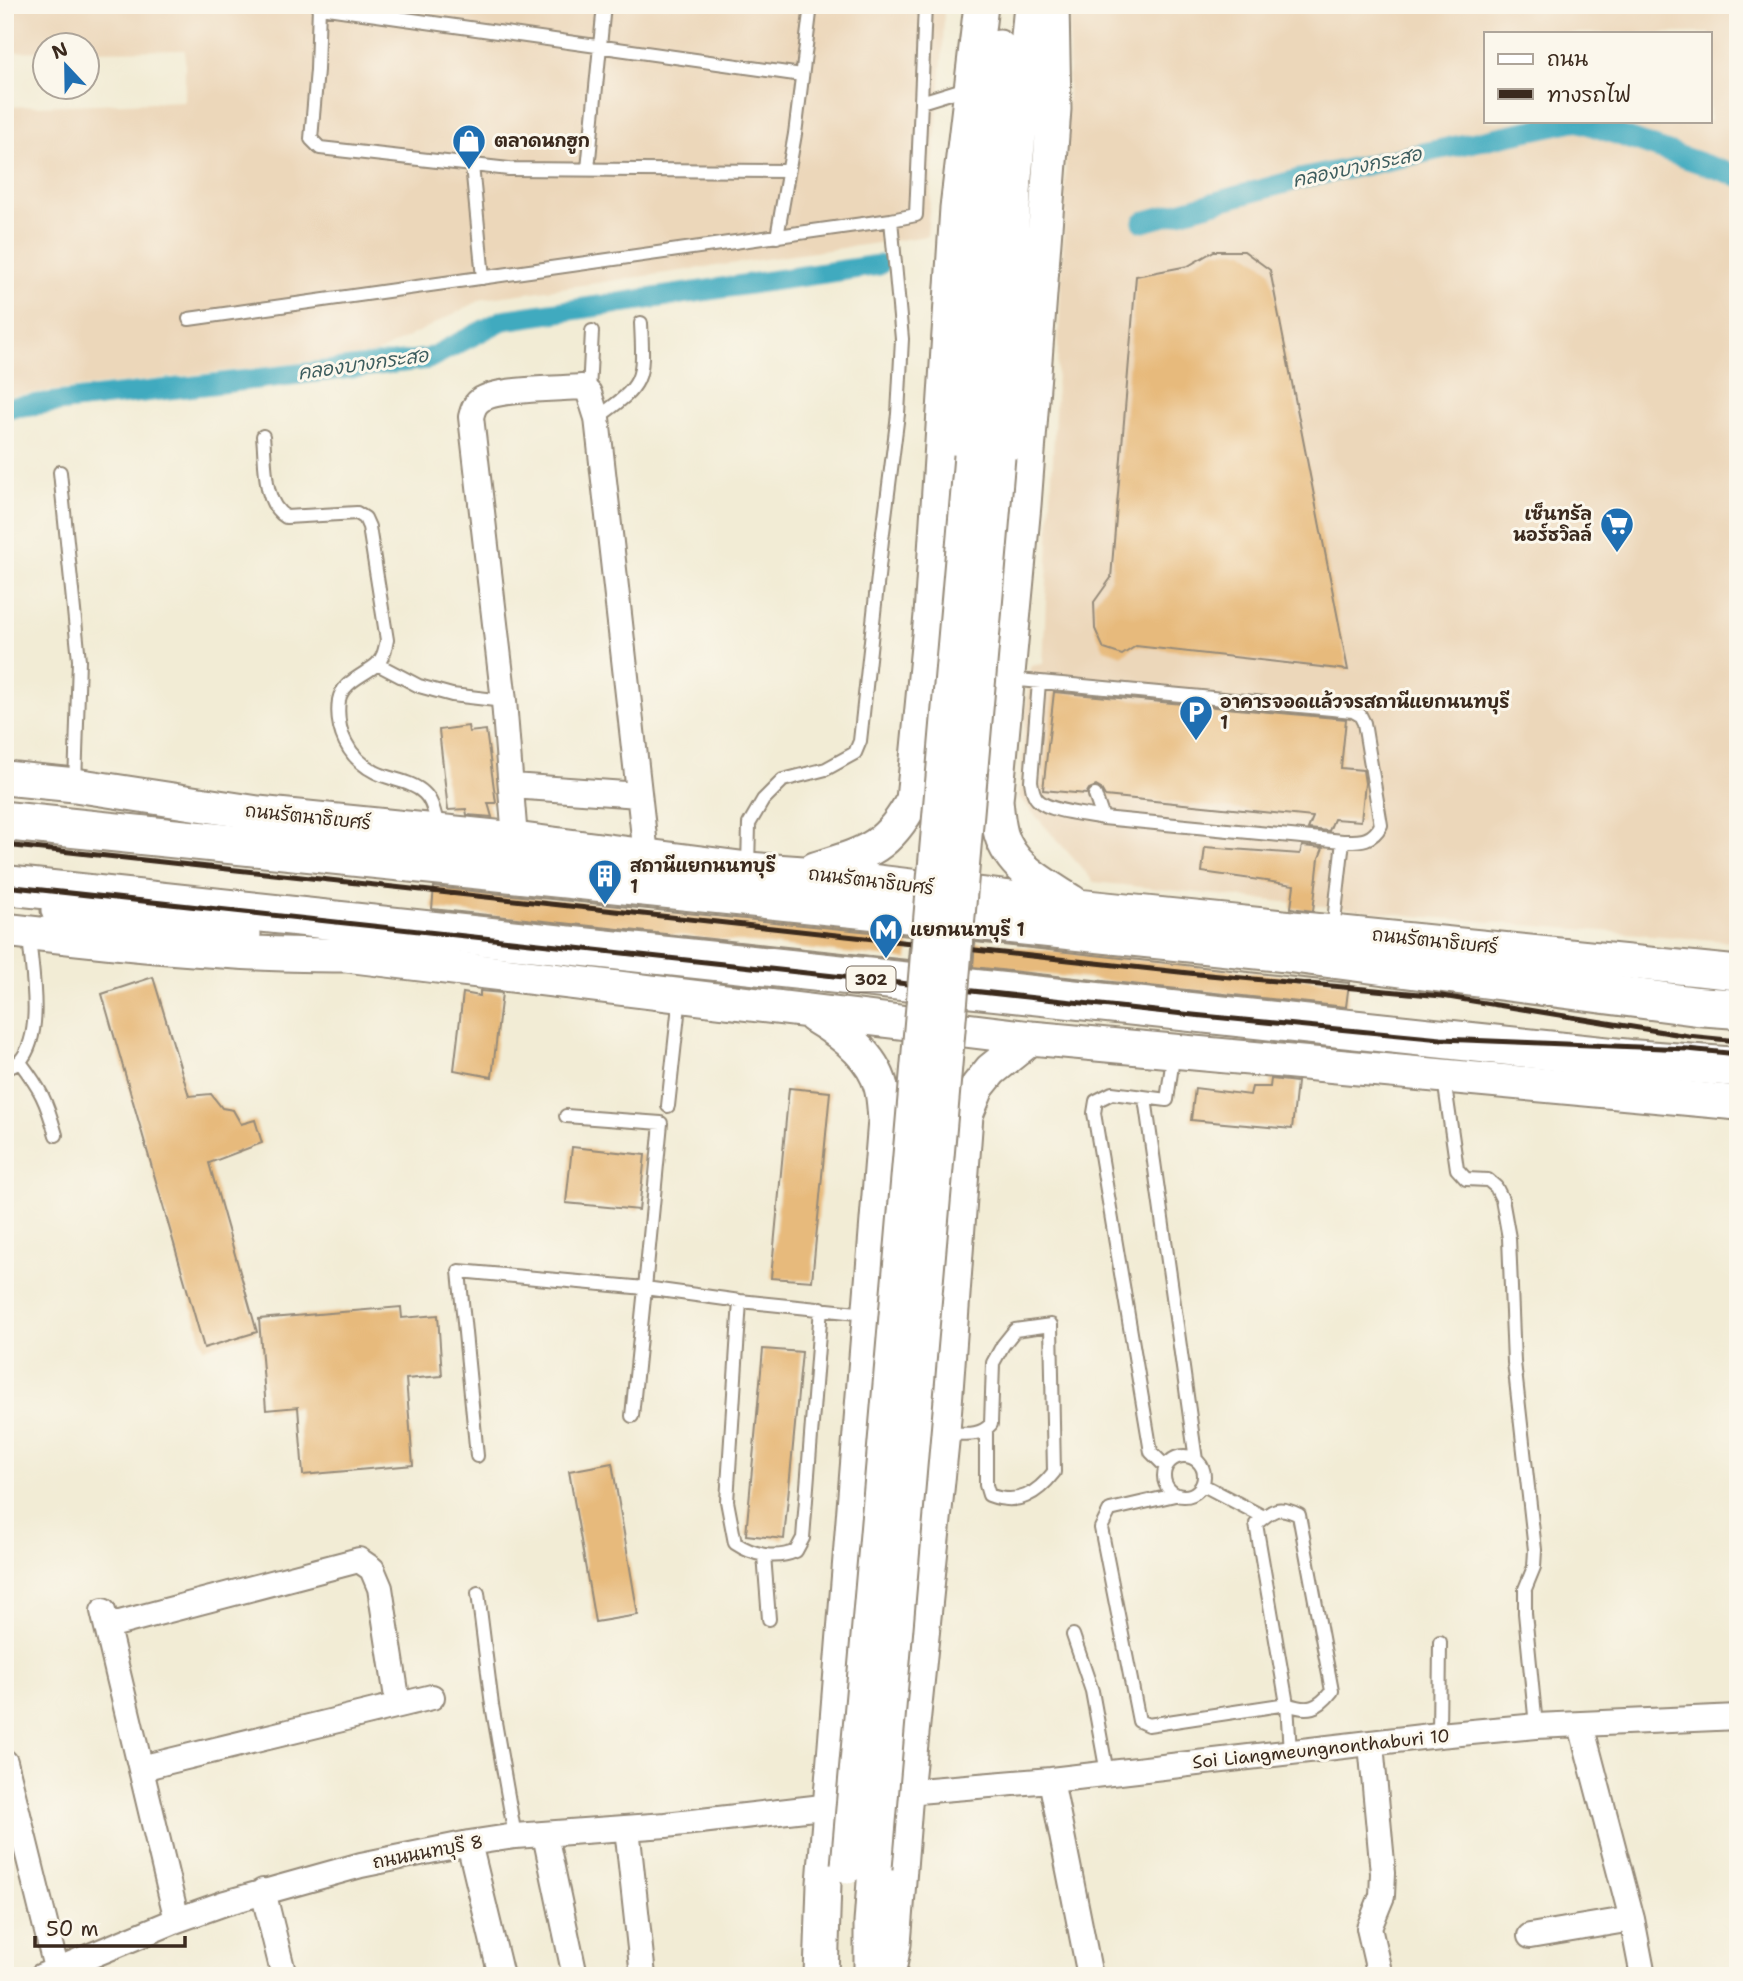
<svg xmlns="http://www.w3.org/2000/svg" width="1743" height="1981" font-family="'Shantell Sans','Playpen Sans Thai',sans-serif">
<rect width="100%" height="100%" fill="#fbf7ec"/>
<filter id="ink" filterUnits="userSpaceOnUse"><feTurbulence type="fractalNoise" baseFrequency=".0143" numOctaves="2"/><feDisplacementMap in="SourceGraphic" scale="14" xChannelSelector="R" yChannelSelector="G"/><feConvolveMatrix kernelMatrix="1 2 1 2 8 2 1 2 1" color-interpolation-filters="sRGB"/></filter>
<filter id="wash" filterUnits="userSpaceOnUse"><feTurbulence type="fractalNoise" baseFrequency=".00686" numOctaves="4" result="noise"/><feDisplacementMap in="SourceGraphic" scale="28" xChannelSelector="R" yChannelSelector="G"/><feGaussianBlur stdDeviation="1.57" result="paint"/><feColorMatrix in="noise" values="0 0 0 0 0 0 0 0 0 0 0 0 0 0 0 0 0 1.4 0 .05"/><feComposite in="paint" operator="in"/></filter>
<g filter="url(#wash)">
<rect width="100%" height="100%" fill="#f2ecd5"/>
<!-- built -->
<path fill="#ecd7ba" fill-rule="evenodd" d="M5,5H944L943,47L927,236L483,299L375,354L5,396V107L185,101V50L88,51V46H46L45,51L5,52Z
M1070,5H1738V942L1416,916L1094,882L1019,797L1030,666L1043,664L1064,225ZM1486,33H1710V121H1486Z"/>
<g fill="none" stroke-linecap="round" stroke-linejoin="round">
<!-- canal -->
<path stroke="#40aabf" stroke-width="21" d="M1578,121L1738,176
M1143,222L1300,179L1574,121
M5,408L428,359L503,320L879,265"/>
</g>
<g id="blocks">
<!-- building -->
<path fill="#e7ba7b" d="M1214,251H1244L1270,270L1348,670L1136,646L1122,655L1104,649L1095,629L1094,602L1111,578L1136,276L1188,266Z
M1054,692L1346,719L1341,768L1363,770L1365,783L1361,821L1334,819L1329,831L1308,829L1313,817L1105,796L1101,789L1096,786L1089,789L1086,794L1043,790Z
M468,726L469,732L486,730L496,803H488L492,817L467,815L466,809L448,810L439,730Z
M1302,846L1323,848L1319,858L1313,911L1291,908L1294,885L1202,872L1205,847L1300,854Z
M434,887L910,936L908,960L432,909Z
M975,942L1349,983L1346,1007L973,967Z
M153,977L189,1096L211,1094L222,1108L233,1110L241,1124L255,1120L262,1143L209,1163L257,1332L204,1348L102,994Z
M480,991L502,993L492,1077L454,1070L463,993L480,996Z
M1271,1079L1297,1082L1292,1129L1191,1120L1195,1088L1250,1095L1252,1087H1270Z
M789,1088L830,1092L812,1281L771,1278Z
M572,1147L645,1155L639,1210L566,1203Z
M401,1307L402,1318L438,1315L442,1376L406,1379L413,1465L303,1475L298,1407L266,1410L259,1319Z
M763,1349L802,1352L784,1539L746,1535Z
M612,1463L638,1615L595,1622L569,1471Z"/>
</g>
</g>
<g filter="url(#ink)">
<use href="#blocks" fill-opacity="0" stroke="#968b7a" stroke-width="2"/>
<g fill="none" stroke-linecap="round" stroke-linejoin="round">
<!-- service casing -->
<g stroke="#968b7a" stroke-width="16">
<path id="service" d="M319,5L317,70L311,139L320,148L509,169L788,171
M320,7L802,75
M921,102L925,5
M472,165L483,278
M588,169L604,5
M777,237L795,134L811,5
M189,319L891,220L916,215L921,102L970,87
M589,392L592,331
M597,418C644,384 644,382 641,323
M263,436C266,462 262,503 286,517L357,513L365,518L369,527L387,640C385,649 384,657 377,664C365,675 342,682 339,700C335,730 348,758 375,772C390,780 412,781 424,793C433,801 435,816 438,827
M60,472L79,660L75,785
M377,664L419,686L452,695L504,701
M1008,679L1353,711L1360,715L1364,723L1381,825C1372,842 1360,841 1343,841L1103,818L1095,795
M1039,682L1031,781C1032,788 1033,796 1039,801C1051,812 1087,814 1103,818
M748,868L749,824L763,800L783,780L826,769L855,753L860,741L882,540L898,414L902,339L891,220
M1333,930L1343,841
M20,1062C41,1090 46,1100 56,1135
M5,1069C10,1067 17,1064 20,1061C45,1034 31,968 29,935
M1444,1079L1457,1169L1466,1179L1488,1180L1496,1187L1502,1199L1509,1238L1514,1362L1535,1550L1534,1567L1525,1589V1613L1536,1726
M1145,1098L1196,1460
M668,1106L680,996
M740,1301L727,1501L735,1543C753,1555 775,1560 796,1551L803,1538L821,1308
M632,1416L645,1288L740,1301L867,1314
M945,1433C962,1433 979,1438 991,1424L993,1363L1003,1345L1015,1330L1051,1325L1054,1472C1037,1494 1018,1506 989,1495L986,1485V1429
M1164 1476a20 20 0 1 1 40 0a20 20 0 1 1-40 0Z
M477,1456L459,1271L645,1288L661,1123L566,1116
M1166,1467L1151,1452L1094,1113L1096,1101L1112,1093L1167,1100L1174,1051
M1203,1485L1264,1517
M1175,1495L1110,1510L1101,1528L1139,1721L1148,1725L1287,1704C1308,1712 1318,1709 1332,1691L1299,1515C1278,1505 1273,1509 1256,1524L1287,1704L1290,1752
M764,1555L769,1619
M478,1593L492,1705L515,1836
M1073,1635L1092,1691L1107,1773
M1439,1735L1440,1642"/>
</g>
<!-- minor casing -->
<g stroke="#968b7a" stroke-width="28">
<path id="minor" d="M512,786L639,795
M515,839L504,701L471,417C473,409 475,403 482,399C500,388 559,389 582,387L589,393L597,418L646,855
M103,1611L177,1920
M108,1626L359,1560L372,1569L380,1588L398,1704
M1581,1725L1632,1919L1643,1976
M1371,1744L1383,1873L1382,1896L1369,1928L1380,1976
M5,1762L58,1976
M141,1768L432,1697
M1051,1780L1090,1976
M906,1792L1051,1780L1439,1735L1536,1726L1738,1717
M627,1828L643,1976
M545,1835L575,1976
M469,1843L501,1976
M263,1891L284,1976
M1530,1936L1632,1919
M42,1976L177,1920L225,1903L361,1865L469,1843L515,1836L666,1825L831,1806"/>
</g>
<!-- secondary casing -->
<g stroke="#968b7a" stroke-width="37">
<path id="secondary" d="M1052,5L1054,109L1024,505L996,800C997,811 998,823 1001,834C1011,868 1044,884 1072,902
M971,456L999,47
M998,457L1015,177L1031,5
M5,778L75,785L258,813L515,839L748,869L803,873L1077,906L1738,973
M815,869C866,853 887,849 913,800L931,615L957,208L981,5
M58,910L244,934
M5,930C119,943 232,956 346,955L1031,1038L1738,1103
M814,1016C841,1032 873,1055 881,1087C884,1098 884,1109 885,1120L824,1883L821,1976
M871,1976V1923L875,1868
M888,1976L894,1944L906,1792L943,1432L966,1115L978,1086L991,1070L1031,1038"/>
</g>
<!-- primary casing -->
<g stroke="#968b7a" stroke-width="42">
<path id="primary" d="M5,821L1282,952L1697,1006L1738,1009
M5,885L1630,1059L1738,1067"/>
</g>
<!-- service -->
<use href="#service" stroke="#fff" stroke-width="12"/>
<!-- minor -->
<use href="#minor" stroke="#fff" stroke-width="24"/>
<!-- secondary -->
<use href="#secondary" stroke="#fff" stroke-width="33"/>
<!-- primary -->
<use href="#primary" stroke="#fff" stroke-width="38"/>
<!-- rail -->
<path stroke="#3b2a1e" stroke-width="5" d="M5,845L1198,974L1442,996L1688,1036L1738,1041
M5,886L1193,1015L1441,1039L1687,1049L1738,1054"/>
<!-- secondary-bridge casing -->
<g stroke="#968b7a" stroke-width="37" stroke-linecap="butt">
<path id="secondary-bridge" d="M848,1866L971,456
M875,1868L998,457"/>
</g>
<!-- secondary-bridge -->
<use href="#secondary-bridge" stroke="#fff" stroke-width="33"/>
</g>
</g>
<!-- icons -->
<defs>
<g id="shop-pin" transform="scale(1.75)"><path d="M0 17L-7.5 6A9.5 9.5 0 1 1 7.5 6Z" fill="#1f6fb2" stroke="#fbf7ec"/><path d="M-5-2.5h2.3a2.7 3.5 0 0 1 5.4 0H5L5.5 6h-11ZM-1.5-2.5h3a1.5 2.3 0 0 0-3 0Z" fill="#fff"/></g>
<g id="supermarket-pin" transform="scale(1.75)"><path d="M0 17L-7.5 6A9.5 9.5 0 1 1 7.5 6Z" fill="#1f6fb2" stroke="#fbf7ec"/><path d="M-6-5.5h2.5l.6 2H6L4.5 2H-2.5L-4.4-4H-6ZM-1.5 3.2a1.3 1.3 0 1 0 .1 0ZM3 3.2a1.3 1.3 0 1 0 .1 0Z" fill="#fff"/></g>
<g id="parking-pin" transform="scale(1.75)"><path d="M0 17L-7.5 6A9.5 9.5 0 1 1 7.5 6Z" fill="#1f6fb2" stroke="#fbf7ec"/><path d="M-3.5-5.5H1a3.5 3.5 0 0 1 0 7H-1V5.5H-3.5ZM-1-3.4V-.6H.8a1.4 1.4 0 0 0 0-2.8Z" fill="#fff"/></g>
<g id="building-pin" transform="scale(1.75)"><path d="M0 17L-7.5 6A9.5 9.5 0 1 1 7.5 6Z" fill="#1f6fb2" stroke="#fbf7ec"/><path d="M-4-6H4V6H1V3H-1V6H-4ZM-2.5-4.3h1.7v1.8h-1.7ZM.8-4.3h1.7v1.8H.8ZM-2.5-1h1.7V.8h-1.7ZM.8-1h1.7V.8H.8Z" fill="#fff"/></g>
<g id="metro-pin" transform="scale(1.75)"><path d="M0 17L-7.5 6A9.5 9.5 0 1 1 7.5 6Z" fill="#1f6fb2" stroke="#fbf7ec"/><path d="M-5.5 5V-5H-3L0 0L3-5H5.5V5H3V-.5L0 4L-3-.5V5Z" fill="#fff"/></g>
</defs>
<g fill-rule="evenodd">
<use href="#shop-pin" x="469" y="141"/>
<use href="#supermarket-pin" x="1617" y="524"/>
<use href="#parking-pin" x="1196" y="712"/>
<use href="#building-pin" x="605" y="876"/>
<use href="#metro-pin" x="886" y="930"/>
</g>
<g text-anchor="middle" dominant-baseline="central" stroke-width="6" stroke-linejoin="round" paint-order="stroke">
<!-- shield labels -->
<rect fill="#fbf7ec" stroke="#75685c" stroke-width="2" x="846.5" y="966.5" width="49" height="25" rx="5"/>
<g font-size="16" font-weight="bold" fill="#3b2a1e">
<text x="871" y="979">302</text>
</g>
<!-- poi labels -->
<g font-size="18" font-weight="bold" fill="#3b2a1e" stroke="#fbf7ec" text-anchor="start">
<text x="494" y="141">ตลาดนกฮูก</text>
<text x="1592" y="514" text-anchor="end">เซ็นทรัล<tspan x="1592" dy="21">นอร์ธวิลล์</tspan></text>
<text x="1220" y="702">อาคารจอดแล้วจรสถานีแยกนนทบุรี<tspan x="1220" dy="21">1</tspan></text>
<text x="630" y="866">สถานีแยกนนทบุรี<tspan x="630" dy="21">1</tspan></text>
<text x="910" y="930">แยกนนทบุรี 1</text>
</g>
<!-- street labels -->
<g font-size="18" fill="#3b2a1e" stroke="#fbf7ec">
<text transform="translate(308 817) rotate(6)">ถนนรัตนาธิเบศร์</text>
<text transform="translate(871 881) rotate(7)">ถนนรัตนาธิเบศร์</text>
<text transform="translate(1435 941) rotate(6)">ถนนรัตนาธิเบศร์</text>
<text transform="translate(1321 1749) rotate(-6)">Soi Liangmeungnonthaburi 10</text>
<text transform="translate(428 1852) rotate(-11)">ถนนนนทบุรี 8</text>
</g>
<!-- water labels -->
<g font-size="19" font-style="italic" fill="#3d5d5e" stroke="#fbf7ec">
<text transform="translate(1357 167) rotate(-12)">คลองบางกระสอ</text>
<text transform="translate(363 364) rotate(-8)">คลองบางกระสอ</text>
</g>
</g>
<!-- margin -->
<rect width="1743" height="1981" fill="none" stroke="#fbf7ec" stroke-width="28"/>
<!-- legend -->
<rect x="1484" y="32" width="228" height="91" fill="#fbf7ec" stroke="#aea59a" stroke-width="2"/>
<rect x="1498" y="54" width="35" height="10" fill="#ffffff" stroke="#aea59a" stroke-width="2"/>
<text x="1547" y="66" font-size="21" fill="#3b2a1e">ถนน</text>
<rect x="1498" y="89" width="35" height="10" fill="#3b2a1e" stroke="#aea59a" stroke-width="2"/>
<text x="1547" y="102" font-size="21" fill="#3b2a1e">ทางรถไฟ</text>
<!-- north arrow -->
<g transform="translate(66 66) rotate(338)"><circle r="33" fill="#fbf7ec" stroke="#aea59a" stroke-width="2"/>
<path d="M0-5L12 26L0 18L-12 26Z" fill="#1f6fb2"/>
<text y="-10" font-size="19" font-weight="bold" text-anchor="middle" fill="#3b2a1e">N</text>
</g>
<!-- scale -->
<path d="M35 1936v10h150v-10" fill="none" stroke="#3b2a1e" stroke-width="3.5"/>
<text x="46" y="1936" font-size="21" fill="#3b2a1e" stroke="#fbf7ec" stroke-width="5" paint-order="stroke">50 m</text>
</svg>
